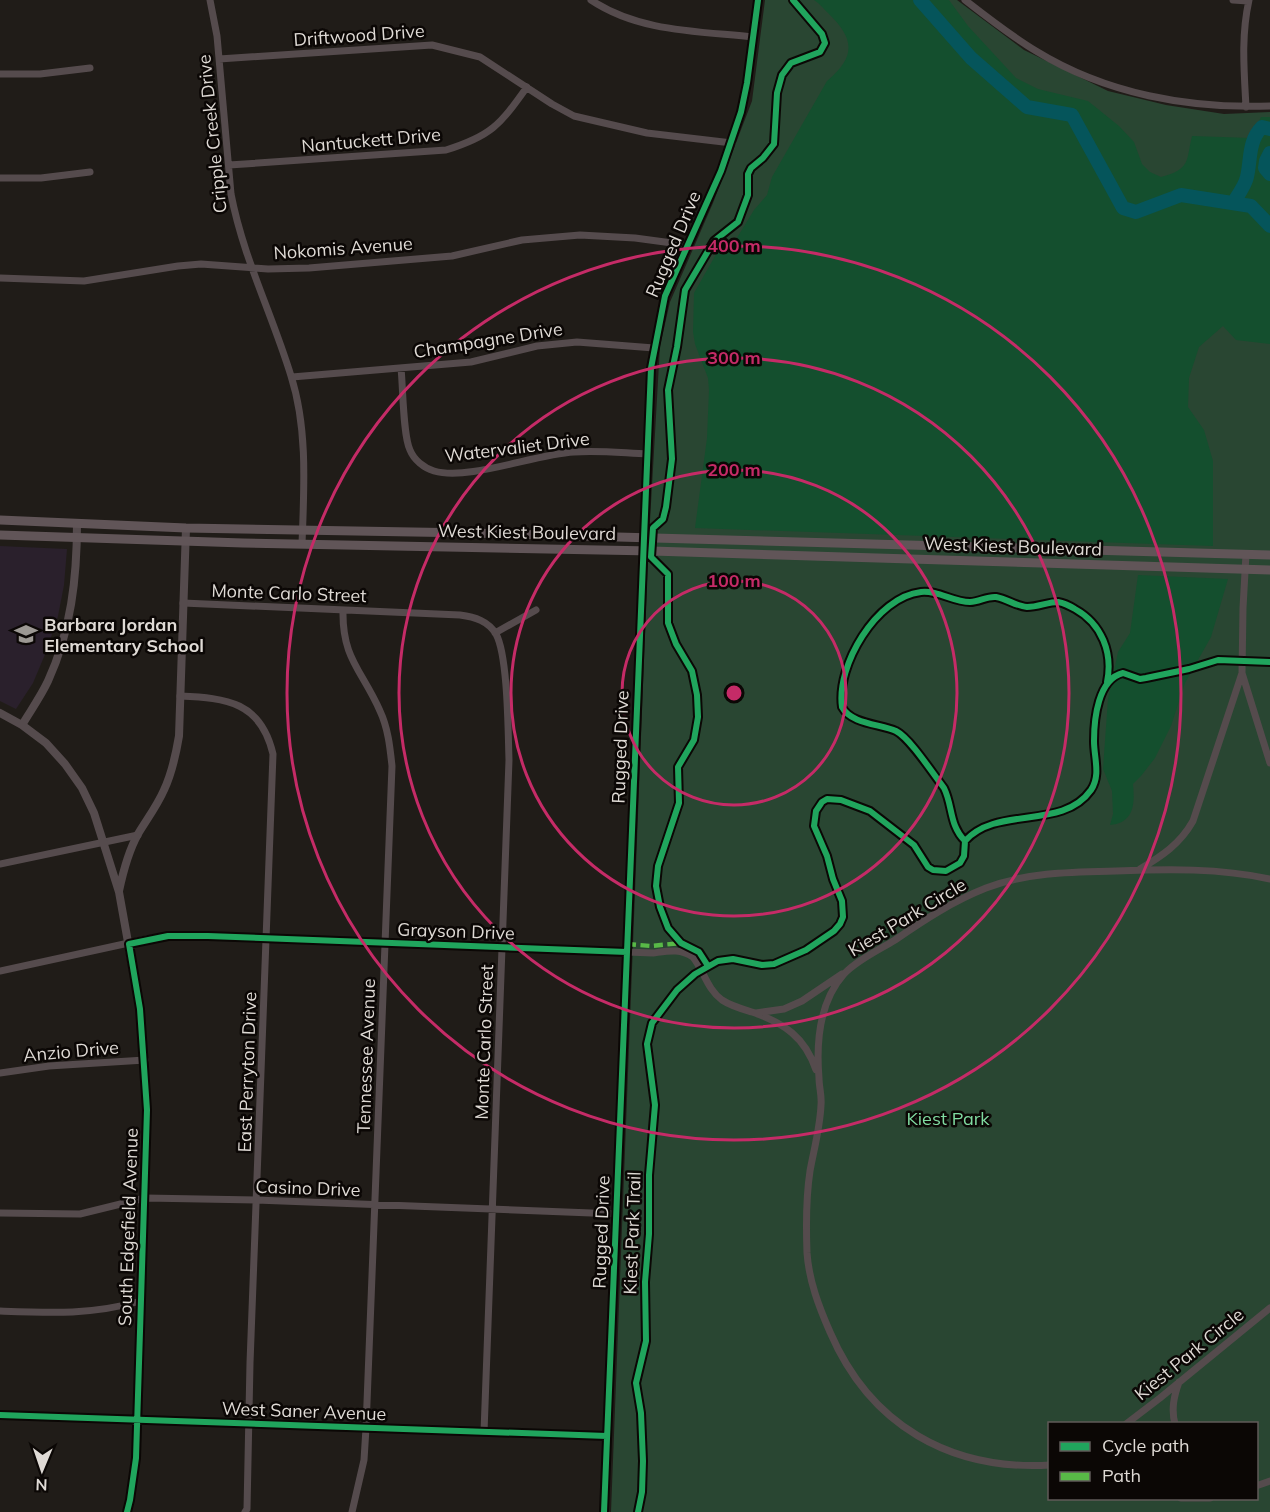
<svg xmlns="http://www.w3.org/2000/svg" width="1270" height="1512" font-family="Mulish,sans-serif">
<rect width="100%" height="100%" fill="#201c18"/>
<!-- education -->
<path fill="#2a202c" d="M0,546L67,549L64,585L58,616L46,652L33,683L16,709L0,701Z"/>
<!-- green -->
<path fill="#294632" fill-rule="evenodd" d="M765,0H957L1024,50L1108,91L1166,105L1224,114L1270,112V1512H611L648,556L660,346L670,302L713,203L752,101ZM1050,1424H1256V1498H1050Z"/>
<!-- forest -->
<path fill="#144f2e" d="M814,0H949L968,26L1016,78L1038,89L1088,101L1119,126L1134,142L1142,164L1150,172L1161,177C1191,169 1186,161 1192,136L1251,138L1261,117H1270V344L1236,340L1223,326L1199,347L1189,378L1188,407L1204,430L1213,461V546L695,528L707,438L709,390L708,378L695,344L693,332L694,293L719,249L735,241L754,210L767,195L772,177L827,81C857,56 854,38 828,13C823,8 820,4 814,0Z
M1138,575L1228,579L1211,637L1185,683L1171,726L1155,758L1141,776L1133,784C1135,804 1134,823 1110,825L1113,814L1112,791L1103,769L1108,699L1118,652L1130,633Z"/>
<g fill="none" stroke-linecap="round" stroke-linejoin="round">
<!-- river -->
<path stroke="#05555b" stroke-width="14" d="M920,0L971,58L1027,107L1072,115L1123,208L1136,212L1181,195L1251,206L1270,226
M1270,153L1266,161L1265,168L1270,174
M1233,203C1238,195 1245,186 1247,177C1251,160 1248,141 1262,127L1270,129"/>
<!-- minor -->
<path stroke="#554b4d" stroke-width="7" d="M210,0L217,36L231,194C243,257 272,314 291,376C308,429 304,489 302,544
M591,0C639,32 697,31 754,37
M965,0C988,18 1011,36 1036,51C1106,94 1189,109 1270,106
M1233,0L1248,1
M219,59L432,45L480,57L552,104L574,116L647,133L732,143
M0,74H40L90,68
M1246,107C1244,70 1241,36 1249,0
M229,165L446,150C491,136 500,125 527,87
M0,178H41L90,172
M0,278L84,281L178,266L201,264L268,269L309,268L452,256L522,240L580,235L635,238L687,245
M401,368C403,387 403,436 410,450C414,460 424,468 434,471C469,481 535,454 574,452C598,450 623,453 648,454
M292,377L471,362L537,346L577,342L654,348
M1246,554L1243,608L1242,673L1270,763
M183,603L460,615C475,617 488,621 496,634C508,656 508,732 509,760L484,1432
M343,610C342,659 362,670 380,711C388,728 390,747 392,766L366,1428L364,1460L352,1512
M495,633L536,610
M180,696C227,698 261,702 273,754L250,1363L247,1509L245,1512
M0,864L138,835
M1140,869C1162,856 1180,844 1193,821L1242,673
M0,971L147,939L168,936H208L653,953C668,951 680,948 693,957C704,971 707,989 722,1000C731,1006 742,1009 752,1012C784,1023 805,1037 816,1070
M756,1013L784,1009L802,1001L842,974
M0,1073L49,1066L145,1060
M0,1213L80,1214L145,1198L256,1200L617,1214
M0,1311C51,1313 91,1315 141,1301
M1126,1424L1160,1398L1270,1308
M1175,1424C1171,1409 1174,1396 1179,1382
M1050,1465C950,1471 870,1425 830,1332C819,1307 809,1281 807,1253C806,1226 806,1197 810,1171C814,1149 820,1128 821,1105C822,1096 819,1087 819,1078C816,1042 819,1002 844,974C857,960 879,950 895,940C924,920 953,901 986,888C1028,872 1072,872 1116,871C1168,869 1219,868 1270,879
M1256,1486L1270,1481
M1181,1498H1210"/>
<!-- tertiary -->
<path stroke="#554b4d" stroke-width="8" d="M0,713L22,725L46,743L65,764L82,788L94,813L119,892L140,1009L147,1110L136,1458L130,1500L127,1512
M22,725C31,710 41,696 48,681C71,631 77,578 77,523
M119,891C123,872 128,852 138,834C147,819 157,806 164,790C172,773 176,754 179,736L186,528
M0,1415L607,1436
M604,1512L651,368L665,296L721,171L741,112L747,83L758,0"/>
<!-- secondary -->
<path stroke="#615558" stroke-width="9" d="M0,520L186,528L471,533L1270,555
M0,535L243,543L652,551L1270,570"/>
<!-- quiet -->
<path stroke="#58b947" stroke-width="4.5" stroke-dasharray="9 4.5" stroke-linecap="butt" d="M627,944L651,946L681,943"/>
<!-- cycleway casing -->
<g stroke="#0b0705" stroke-width="10">
<path id="cycleway" d="M965,841C949,825 953,806 944,788C933,774 910,738 896,731C880,724 851,724 842,707C836,666 876,597 921,592C938,590 953,602 970,602C979,602 987,596 996,597C1007,599 1016,606 1027,607C1038,607 1048,602 1058,602C1064,603 1070,606 1075,609C1102,624 1113,653 1107,682
M708,966L699,952L681,943L668,928L660,907L656,886L658,866L679,803L678,767L694,740L698,717L697,695L692,671L676,644L668,623V574L651,557L653,528L663,519L666,507L672,459L668,390L677,347L685,290L714,241L738,222L748,195V174L751,168L763,158L774,144L777,93L782,75L791,63L820,52L825,43L822,34L793,0
M0,1415L607,1436
M127,1512L130,1500L136,1458L147,1110L140,1009L129,944L168,936H208L627,952
M604,1512L651,368L665,296L721,171L741,112L747,83L758,0
M638,1512L642,1492L643,1461L641,1413L636,1383L646,1341L645,1282L649,1234V1175L655,1105L647,1044L652,1023L677,990L695,974L718,961L733,959L762,965L774,964L806,950L834,931L840,924L843,917L842,901L833,879L827,856L814,826L816,811L822,802L827,799L841,800L870,811L914,845L928,867L933,870L946,871L960,863L964,856L965,841C997,805 1062,831 1091,790C1101,775 1094,758 1094,741C1094,719 1098,679 1123,673L1140,679L1146,678L1189,669L1218,660L1270,662"/>
</g>
<!-- cycleway -->
<use href="#cycleway" stroke="#20a55d" stroke-width="6"/>
</g>
<!-- distance rings -->
<g fill="none" stroke="#c52b67" stroke-width="3">
<circle cx="734" cy="693" r="112"/>
<circle cx="734" cy="693" r="223"/>
<circle cx="734" cy="693" r="335"/>
<circle cx="734" cy="693" r="447"/>
</g>
<!-- icons -->
<defs>
<g id="school-bare" transform="scale(1.8)"><path d="M0-5L7-2L0 1L-7-2ZM-4 1L0 2.5L4 1V4Q0 6-4 4Z" fill="#9c9893" stroke="#0b0705" stroke-width="2.5" paint-order="stroke"/></g>
</defs>
<g fill-rule="evenodd">
<use href="#school-bare" x="26" y="634"/>
</g>
<g text-anchor="middle" dominant-baseline="central" stroke-width="5" stroke-linejoin="round" paint-order="stroke">
<!-- street labels -->
<g font-size="18" fill="#dfdad5" stroke="#0b0705">
<text transform="translate(359 35) rotate(-4)">Driftwood Drive</text>
<text transform="translate(212 134) rotate(-96)">Cripple Creek Drive</text>
<text transform="translate(371 140) rotate(-5)">Nantuckett Drive</text>
<text transform="translate(673 244) rotate(-67)">Rugged Drive</text>
<text transform="translate(343 248) rotate(-4)">Nokomis Avenue</text>
<text transform="translate(488 340) rotate(-9)">Champagne Drive</text>
<text transform="translate(517 447) rotate(-7)">Watervaliet Drive</text>
<text transform="translate(527 532) rotate(1)">West Kiest Boulevard</text>
<text transform="translate(1013 546) rotate(2)">West Kiest Boulevard</text>
<text transform="translate(289 593) rotate(2)">Monte Carlo Street</text>
<text transform="translate(620 747) rotate(-88)">Rugged Drive</text>
<text transform="translate(907 917) rotate(-31)">Kiest Park Circle</text>
<text transform="translate(456 931) rotate(2)">Grayson Drive</text>
<text transform="translate(484 1042) rotate(-88)">Monte Carlo Street</text>
<text transform="translate(71 1051) rotate(-5)">Anzio Drive</text>
<text transform="translate(366 1056) rotate(-88)">Tennessee Avenue</text>
<text transform="translate(247 1072) rotate(-88)">East Perryton Drive</text>
<text transform="translate(308 1188) rotate(2)">Casino Drive</text>
<text transform="translate(128 1227) rotate(-88)">South Edgefield Avenue</text>
<text transform="translate(601 1232) rotate(-88)">Rugged Drive</text>
<text transform="translate(632 1233) rotate(-88)">Kiest Park Trail</text>
<text transform="translate(1189 1354) rotate(-39)">Kiest Park Circle</text>
<text transform="translate(304 1411) rotate(2)">West Saner Avenue</text>
</g>
<!-- poi labels -->
<g font-size="18" font-weight="bold" fill="#dfdad5" stroke="#0b0705" text-anchor="start">
<text x="44" y="624">Barbara Jordan<tspan x="44" dy="21">Elementary School</tspan></text>
</g>
<!-- park labels -->
<g font-size="18" fill="#80dba1" stroke="#0b0705">
<text x="948" y="1118">Kiest Park</text>
</g>
</g>
<circle cx="734" cy="693" r="9" fill="#c52b67" stroke="#0b0705" stroke-width="3"/>
<g font-size="18" text-anchor="middle" font-weight="bold" fill="#c52b67" stroke="#0b0705" stroke-width="5" stroke-linejoin="round" paint-order="stroke">
<text x="734" y="252">400 m</text>
<text x="734" y="364">300 m</text>
<text x="734" y="476">200 m</text>
<text x="734" y="587">100 m</text>
</g>
<!-- legend -->
<rect x="1048" y="1422" width="210" height="78" fill="#0b0705" stroke="#605b58" stroke-width="1.5"/>
<rect x="1060" y="1442" width="30" height="9" fill="#20a55d" stroke="#605b58" stroke-width="1.5"/>
<text x="1102" y="1452" font-size="18" fill="#dfdad5">Cycle path</text>
<rect x="1060" y="1472" width="30" height="9" fill="#58b947" stroke="#605b58" stroke-width="1.5"/>
<text x="1102" y="1482" font-size="18" fill="#dfdad5">Path</text>
<!-- north arrow -->
<g transform="translate(42 1470) rotate(182)" stroke="#0b0705" stroke-width="4.5" paint-order="stroke">
<path d="M0-4.5L10 22L0 15L-10 22Z" fill="#dfdad5"/>
<text y="-9" font-size="16" font-weight="bold" text-anchor="middle" fill="#dfdad5">N</text>
</g>
</svg>
